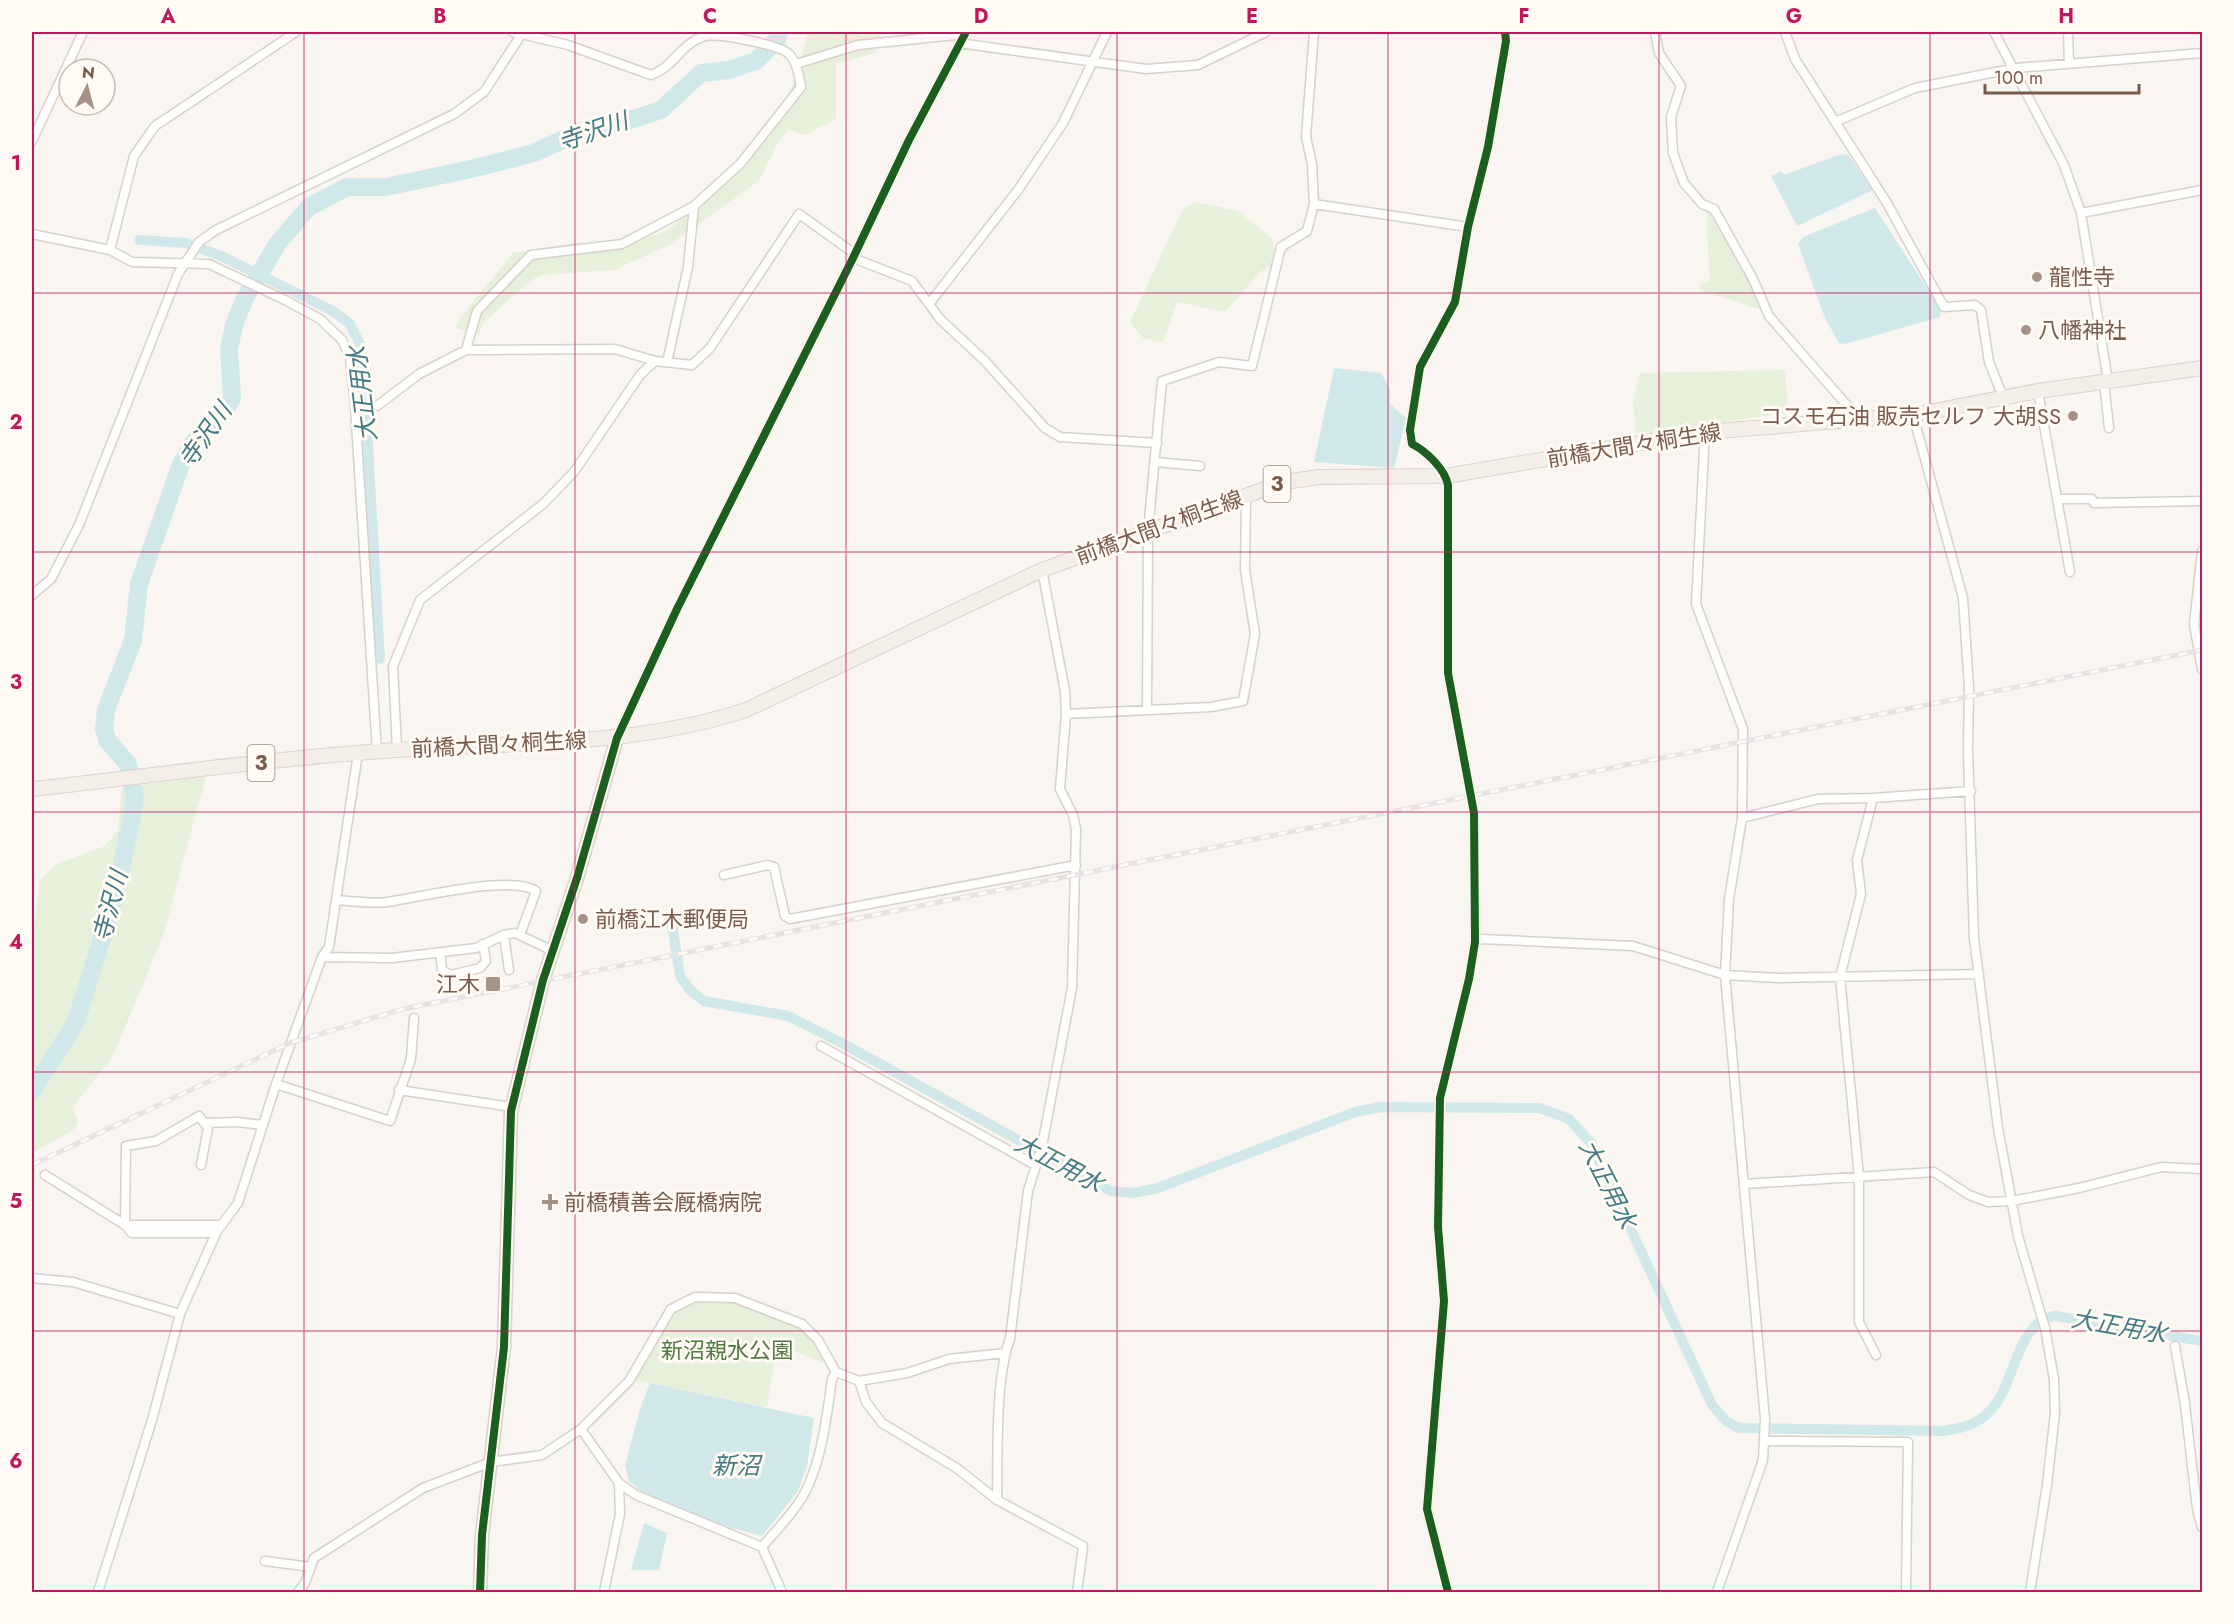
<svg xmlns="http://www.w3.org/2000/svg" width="2234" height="1624" font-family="Jost,'Noto Sans JP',sans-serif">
<rect width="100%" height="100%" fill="#f9f5f0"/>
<!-- green -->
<path fill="#e7f0db" d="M809,32H882L875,53L836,64V119L804,135L788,130L779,141L759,181L671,244L614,270L544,275L531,280L482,324L479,334L456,328L459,319L513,253L580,242L612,251L668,230L748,165L792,86Z
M1196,202L1238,211L1272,238L1277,263L1260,272L1225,312L1177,302L1163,343L1143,338L1130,322L1183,209Z
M1706,210L1713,214L1751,280L1762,310L1699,290L1701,283L1710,280Z
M1785,370L1788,413L1636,434L1633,402L1640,373Z
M206,776L163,936L113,1056L73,1107L78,1124L72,1131L32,1153V944L40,880L57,864L105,846L118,830L122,788Z
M697,1302H735L801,1327L816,1342L828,1365L777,1344L767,1407L635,1380L673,1311Z"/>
<!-- water -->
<path fill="#d0e8ea" d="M1841,154L1848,155L1873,190L1797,226L1771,176L1781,171L1784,175Z
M1875,208L1941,310L1940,317L1845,344L1839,343L1825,318L1798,244L1803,237Z
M1334,368L1381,373L1390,389V404L1406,418L1394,468L1314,462Z
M650,1383L814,1418L807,1466L798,1491L762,1536L722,1525L642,1492L629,1481L625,1466L640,1409Z
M644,1523L667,1533L659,1570H631Z"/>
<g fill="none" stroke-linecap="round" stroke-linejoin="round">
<!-- canal -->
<path stroke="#d0e8ea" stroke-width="10" d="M139,240L186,243L221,256L333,311L350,324L360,344L364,373L380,659
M672,923L680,976L690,990L704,1001L788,1016L842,1043L1111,1191L1133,1193L1158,1188L1355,1112L1381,1107L1540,1108L1569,1119L1591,1143L1712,1405L1726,1421L1739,1428L1942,1431C1956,1429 1970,1427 1982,1418C2012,1397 2011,1348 2038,1323C2042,1319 2050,1317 2055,1316L2202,1341"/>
<!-- river -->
<path stroke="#d0e8ea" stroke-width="18" d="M32,1091L76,1022L115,896L131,822L135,799L128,764L107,740L104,728L106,710L133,640L139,584L181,464L194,442L227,407L232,398L229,349L234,325L245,298L278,243L309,207L347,187H386L471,169L534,153L583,130L618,124L661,110L701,73L729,70L756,61L777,40L779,32"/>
<!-- street casing -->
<g stroke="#d7d1cb" stroke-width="11">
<path id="street" d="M1655,32L1659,53L1681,86L1671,117L1673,153L1684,183L1702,204L1714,209L1753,279L1769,316L1859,419
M1785,32L1795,59L1887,203L1944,307L1975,305L1981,310L1989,362L2003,397
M1994,32L2064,165L2081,213L2108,381
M2068,32L2069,63
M959,43L1146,69L1198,65L1266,32
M796,64L858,45L965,34
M1835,122L1915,88L2016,68L2202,53
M32,141L83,32
M1314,204L1468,227
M2081,213L2202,190
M32,234L110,250L132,262L209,264L285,300L320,319L342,340L350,357L355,407L377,752
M110,250L134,156L155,126L296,32
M853,258L912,281L940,319L985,361L1045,428L1060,437L1157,443
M929,304L1018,190L1063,123L1107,32
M466,350L477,311L531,255L622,244L694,206L741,163L801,87C799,76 797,61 788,53C776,44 715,32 702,37C680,45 674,67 651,75L568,45L513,32
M667,362L688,267L694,206
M2104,382L2109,428
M2038,391L2070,572
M355,407L377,406L419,374L466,350L615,349L655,361L692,365L710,348L799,214L855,254
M1913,415L1963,598L1969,688L1968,751L1974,938L1998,1128L2018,1236L2045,1328L2054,1379L2055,1413L2047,1485L2030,1592
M1705,432L1696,604L1743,729L1742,818L1729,899L1725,975L1765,1419L1763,1460L1717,1592
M1155,462L1200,466
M2057,499H2092L2094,503L2202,501
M2202,551L2194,624L2202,669
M1042,570L1065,691L1066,714L1060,789L1073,815L1076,829L1072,988L1042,1146L1028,1191L1010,1339C995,1378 998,1456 997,1500L1083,1546L1077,1592
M32,595L51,579L79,525L178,274L199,242L216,230L454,114L484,92L521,35
M1147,710L1148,531L1162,381L1219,362L1252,366L1281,247L1307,231L1314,204L1312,164L1306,137L1314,32
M1066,714L1211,707L1243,701L1255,634L1245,570L1246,494
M617,738L677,609L853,258L909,140L966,32
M397,750L393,666L420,600L543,504L574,472L640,375L655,361
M1873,798L1857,860L1861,894L1840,977L1859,1177V1322L1876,1355
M1742,818L1818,799L1873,798L1971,791
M724,875L768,865L774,867L785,916L790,919L1076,865
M336,900C353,901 371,904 387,902C419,898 511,874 536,891L520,935
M504,935L509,970
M1475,942L1482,939L1633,946L1725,975L1778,978L1979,974
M440,952L442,970L451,975L480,968L486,961L483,944
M322,957L392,958L476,948L504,935L515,933L553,951
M821,1046L1035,1165
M276,1084L390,1121L411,1059L414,1018
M399,1090L512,1107
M205,1123L237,1122L262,1125
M45,1175L125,1225L132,1233H216
M1745,1184L1934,1172L1969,1195L1988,1202L2012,1201L2079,1188L2161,1167L2202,1169
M125,1225L126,1146L156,1141L199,1116L208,1128L201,1165
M125,1225H222
M32,1278L73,1282L180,1314
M2175,1346L2185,1404L2197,1509L2202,1527
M859,1381L866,1402L882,1423L958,1469L997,1500
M581,1429L619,1483L636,1495L762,1547L782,1592
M1764,1441L1908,1442L1906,1592
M762,1547C778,1528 799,1508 809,1484C823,1451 827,1414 832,1379L836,1372
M265,1561L311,1567
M98,1592L152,1420L180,1314L217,1231L238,1203L276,1084L322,957L329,947L358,753
M298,1592L305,1583L314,1558L423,1488L491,1462L542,1455L581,1429L629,1381L671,1309L695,1297L735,1298L802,1324L818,1340L836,1372L859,1381L907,1373L949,1359L1005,1353
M604,1592L620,1514L619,1483
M1448,1592L1427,1509L1444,1301L1438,1227L1440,1098L1469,979L1475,942L1474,813L1448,673V485C1445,469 1426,451 1412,444L1410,430L1420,367L1455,302L1468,227L1488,147L1506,41L1505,32"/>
</g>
<!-- secondary casing -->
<g stroke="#d9d2cb" stroke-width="15">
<path id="secondary" d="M480,1592L482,1535L504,1347L511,1111L543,980L577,878L617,738"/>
</g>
<!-- primary casing -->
<g stroke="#dad1cc" stroke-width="16">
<path id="primary" d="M32,789C153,776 274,758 397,750C514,742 634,747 746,710L1042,570L1284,482L1319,477L1446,476L1705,432L1913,415L2038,391L2202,368"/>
</g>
<!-- street -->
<use href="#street" stroke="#fefefd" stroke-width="8"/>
<!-- secondary -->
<use href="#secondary" stroke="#fefefd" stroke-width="12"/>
<!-- primary -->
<use href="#primary" stroke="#f3eee8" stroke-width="14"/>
<!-- rail casing -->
<g stroke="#e6e3e7" stroke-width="5">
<path id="rail" d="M32,1165L290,1043L403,1009L2202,650"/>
</g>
<!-- rail -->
<use href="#rail" stroke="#fffaf3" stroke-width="3" stroke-dasharray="9" stroke-linecap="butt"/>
<!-- cycleway casing -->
<g stroke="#fffaf3" stroke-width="11">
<path id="cycleway" d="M480,1592L482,1535L504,1347L511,1111L543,980L577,878L617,738L677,609L853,258L909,140L966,32
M1448,1592L1427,1509L1444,1301L1438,1227L1440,1098L1469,979L1475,942L1474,813L1448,673V485C1445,469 1426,451 1412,444L1410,430L1420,367L1455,302L1468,227L1488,147L1506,41L1505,32"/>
</g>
<!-- cycleway -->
<use href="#cycleway" stroke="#1b5e20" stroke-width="8"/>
</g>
<!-- grid -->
<path fill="none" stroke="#c2185b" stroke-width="1.5" stroke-opacity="0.55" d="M304,32V1592M575,32V1592M846,32V1592M1117,32V1592M1388,32V1592M1659,32V1592M1930,32V1592M32,293H2202M32,552H2202M32,812H2202M32,1072H2202M32,1331H2202"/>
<!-- markers -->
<g fill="#a69286" stroke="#fffaf3" stroke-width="2">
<circle cx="2037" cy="277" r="6"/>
<circle cx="2026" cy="330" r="6"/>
<circle cx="2073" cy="416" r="6"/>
<circle cx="583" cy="919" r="6"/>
<rect x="485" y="976" width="16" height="16" rx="3"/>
<path d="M547 1193h6v6h6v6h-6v6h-6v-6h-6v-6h6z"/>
</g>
<g text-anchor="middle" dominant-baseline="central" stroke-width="6" stroke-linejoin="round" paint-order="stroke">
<!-- shield labels -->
<g fill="#fffaf3" stroke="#a28b7f" stroke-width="1.5">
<rect x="1263.5" y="466" width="27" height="36" rx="4.5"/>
<rect x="247.5" y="745" width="27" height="36" rx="4.5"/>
</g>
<g font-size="21" font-weight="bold" fill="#7a5c4d">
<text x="1277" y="484">3</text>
<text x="261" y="763">3</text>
</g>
<!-- poi labels -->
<g font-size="22" fill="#7a5c4d" stroke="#fffaf3" text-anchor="start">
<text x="2049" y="277">龍性寺</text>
<text x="2038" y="330">八幡神社</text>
<text x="2061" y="416" text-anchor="end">コスモ石油 販売セルフ 大胡SS</text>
<text x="595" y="919">前橋江木郵便局</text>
<text x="480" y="984" text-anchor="end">江木</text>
<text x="564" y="1202">前橋積善会厩橋病院</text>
</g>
<!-- street labels -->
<g font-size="22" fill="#7a5c4d" stroke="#fffaf3">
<text transform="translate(1634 445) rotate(-9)">前橋大間々桐生線</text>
<text transform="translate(1159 527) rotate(-20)">前橋大間々桐生線</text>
<text transform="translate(499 744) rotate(-3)">前橋大間々桐生線</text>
</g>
<!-- park labels -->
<g font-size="22" fill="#537a41" stroke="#fffaf3">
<text x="727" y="1350">新沼親水公園</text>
</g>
<!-- water labels -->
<g font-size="24" font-style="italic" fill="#437c86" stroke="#fffaf3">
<text transform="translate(593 131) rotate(-19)">寺沢川</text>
<text transform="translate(362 394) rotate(-97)">大正用水</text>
<text transform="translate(205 435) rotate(-55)">寺沢川</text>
<text transform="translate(110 906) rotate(-75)">寺沢川</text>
<text transform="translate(1059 1163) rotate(28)">大正用水</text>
<text transform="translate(1608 1184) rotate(63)">大正用水</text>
<text transform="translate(2119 1326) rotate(10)">大正用水</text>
<text x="736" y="1465">新沼</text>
</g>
</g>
<!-- border -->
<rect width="2234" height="1624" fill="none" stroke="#fffaf3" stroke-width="66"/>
<!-- north arrow -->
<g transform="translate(87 87) rotate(6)"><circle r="28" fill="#fffaf3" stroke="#cabbb1" stroke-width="1.5"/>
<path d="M0-4.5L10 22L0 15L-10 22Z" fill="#a69286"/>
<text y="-9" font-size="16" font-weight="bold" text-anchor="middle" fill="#7a5c4d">N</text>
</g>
<!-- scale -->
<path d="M1985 84v9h154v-9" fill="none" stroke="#7a5c4d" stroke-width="3"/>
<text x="1994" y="84" font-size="18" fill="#7a5c4d" stroke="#fffaf3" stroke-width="4.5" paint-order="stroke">100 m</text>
<rect x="33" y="33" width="2168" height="1558" fill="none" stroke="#c2185b" stroke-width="2"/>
<g font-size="20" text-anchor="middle" font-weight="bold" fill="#c2185b">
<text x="168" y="23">A</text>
<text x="440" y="23">B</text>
<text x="710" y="23">C</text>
<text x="981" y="23">D</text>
<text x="1252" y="23">E</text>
<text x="1524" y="23">F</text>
<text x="1794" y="23">G</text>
<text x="2066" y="23">H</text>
<text x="16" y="170">1</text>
<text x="16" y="429">2</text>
<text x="16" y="689">3</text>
<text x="16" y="949">4</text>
<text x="16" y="1208">5</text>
<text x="16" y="1468">6</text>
</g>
</svg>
